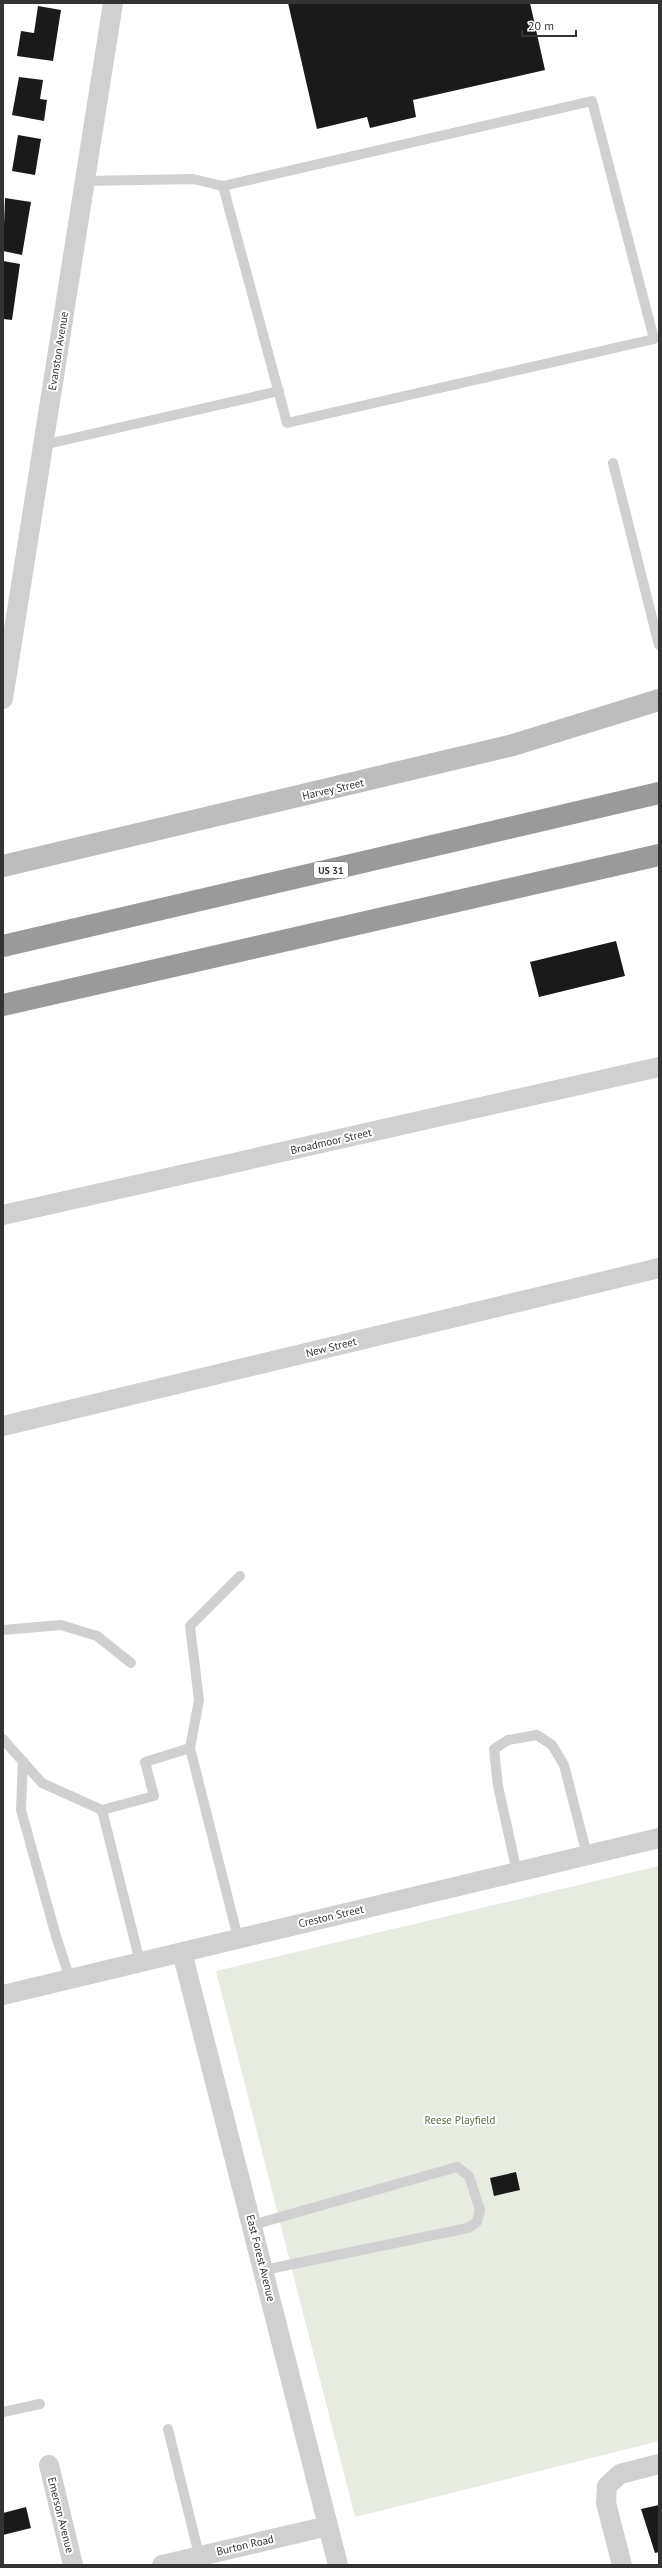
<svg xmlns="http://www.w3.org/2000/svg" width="662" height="2568" font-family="'PT Sans',sans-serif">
<rect width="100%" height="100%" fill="#fff"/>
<!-- green -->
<path fill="#e6ecdf" d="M659,1866V2441L355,2517L216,1971Z"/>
<!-- building -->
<path fill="#1a1a1a" d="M288,3H530L545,70L413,100L416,117L370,128L367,117L317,129Z
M38,6L61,10L53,61L17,56L21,31L34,33Z
M19,77L43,80L40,99L47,100L44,121L12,115Z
M18,135L41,139L35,175L12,171Z
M5,198L31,202L22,255L3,251Z
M3,261L20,264L12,320L3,319Z
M616,941L625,976L539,997L530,962Z
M516,2172L520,2190L494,2196L490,2178Z
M659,2505V2552L655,2553L641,2509Z
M26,2507L31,2528L3,2535V2513Z"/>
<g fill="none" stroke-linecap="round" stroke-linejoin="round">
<!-- lane -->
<path stroke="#d0d0d0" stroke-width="10" d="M85,181L193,179L223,186L592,101L654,339L287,423L223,186
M43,445L279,391
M613,463L659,645
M3,1630L61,1625L97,1636L131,1663
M3,1739L42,1783L102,1810
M190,1748L199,1700L190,1626L240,1576
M23,1761L21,1810L56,1936L70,1979
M517,1872L498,1786L494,1749L508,1740L537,1735L552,1745L564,1765L587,1855
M140,1962L102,1810L154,1796L145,1762L190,1748L238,1938
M252,2225L457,2167L469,2176L480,2210L477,2222L468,2228L264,2270
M3,2412L40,2404
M168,2429L200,2559"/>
<!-- street -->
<path stroke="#d0d0d0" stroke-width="20" d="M3,699L113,3
M3,1215L659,1067
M3,1426L659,1268
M182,1952L338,2565
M3,1995L659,1838
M49,2465L73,2565
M162,2565L328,2526
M622,2565L606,2503L607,2486L620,2474L659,2464"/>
<!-- secondary -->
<path stroke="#bdbdbd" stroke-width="22" d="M3,866L513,745L659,700"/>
<!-- highway -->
<path stroke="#9a9a9a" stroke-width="22" d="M3,946L659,793
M3,1005L659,855"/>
</g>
<g text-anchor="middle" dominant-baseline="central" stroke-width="4" stroke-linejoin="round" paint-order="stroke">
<!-- shield labels -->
<rect fill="#fff" stroke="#707070" stroke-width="1" x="314" y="862" width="34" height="16" rx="3"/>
<g font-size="10" font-weight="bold" fill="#333">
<text x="331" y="870">US 31</text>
</g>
<!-- street labels -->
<g font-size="11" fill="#333" stroke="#fff">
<text transform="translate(58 351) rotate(-81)">Evanston Avenue</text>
<text transform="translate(333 789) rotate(-13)">Harvey Street</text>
<text transform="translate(331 1141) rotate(-13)">Broadmoor Street</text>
<text transform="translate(331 1347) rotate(-14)">New Street</text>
<text transform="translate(331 1916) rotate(-13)">Creston Street</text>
<text transform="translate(261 2258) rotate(76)">East Forest Avenue</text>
<text transform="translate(61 2515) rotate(76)">Emerson Avenue</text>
<text transform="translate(245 2545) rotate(-13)">Burton Road</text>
</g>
<!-- park labels -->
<g font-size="11" fill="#56703f" stroke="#fff">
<text x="460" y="2120">Reese Playfield</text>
</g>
</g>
<!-- border -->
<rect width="662" height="2568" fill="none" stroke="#333333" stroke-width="8"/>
<!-- scale -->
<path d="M522 30v6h54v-6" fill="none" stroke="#333333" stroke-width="2"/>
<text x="528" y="30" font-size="12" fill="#333333" stroke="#ffffff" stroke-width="3" paint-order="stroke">20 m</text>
</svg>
